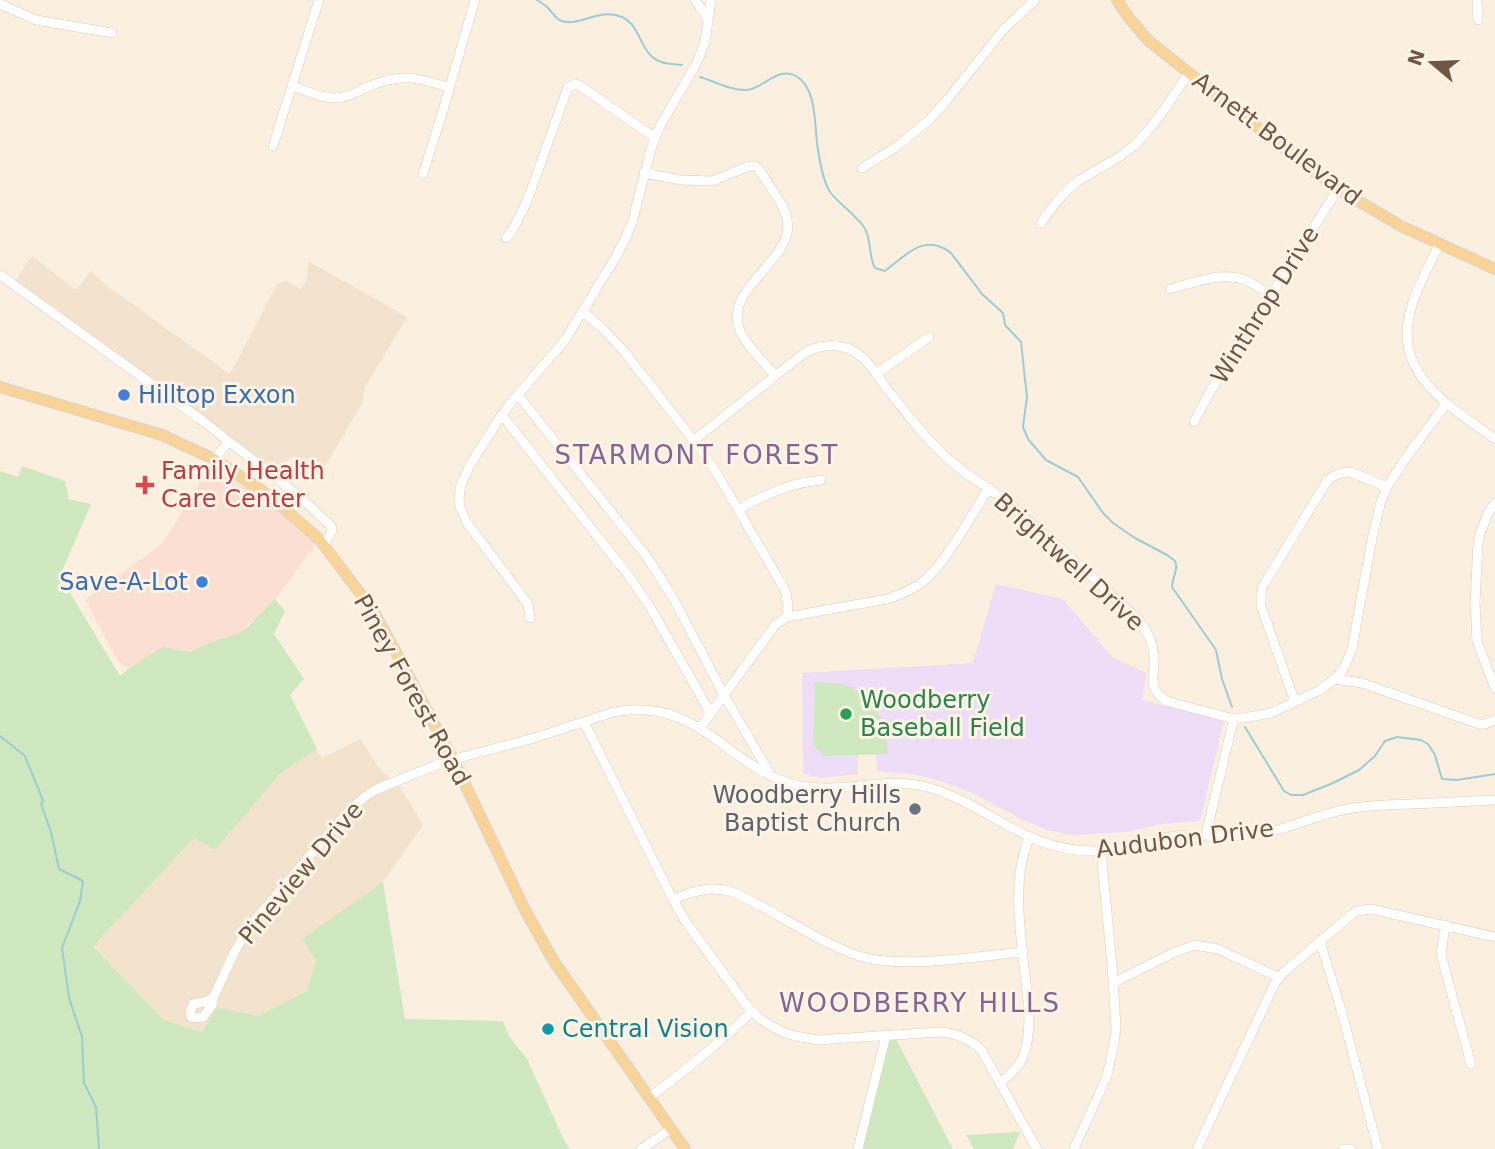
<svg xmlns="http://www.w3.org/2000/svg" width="1495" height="1149" font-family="'DejaVu Sans',sans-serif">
<rect width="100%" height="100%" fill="#fbf0e0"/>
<!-- residential -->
<path fill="#f3e2ce" d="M32,256L76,290L91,271L106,285L230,374L276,286L279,283L286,281L301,289L307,278L308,261L407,317L364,389L362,404L321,473L291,456L276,479L13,284Z
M361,739L378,767L400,787L423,825L383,882L303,939L316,959L308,991L258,1016L217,1007L202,1032L164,1020L93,945L194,838L215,850L279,775L317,749L322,758Z"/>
<!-- commercial -->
<path fill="#fcdfd3" d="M214,459L319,539L272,604L239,633L209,643L191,652L162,647L128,669L118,661L85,600L159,546L168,535Z"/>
<!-- education -->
<path fill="#edddf7" d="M996,584L1063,599L1113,658L1147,673L1142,700L1224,721L1200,821L1162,824L1126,832L1072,835L1047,830L1023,820L972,793L941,781L918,775L877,771L876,754L858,755V774L821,778L803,774L802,673L973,663Z"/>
<!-- green -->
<path fill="#d0e8bf" d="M22,466L65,481L69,499L91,504L60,576L120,676L128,669L162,647L191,652L208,643L239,633L249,626L275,599L285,611L274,634L304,679L290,695L317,749L279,775L215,850L194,838L93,946L164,1020L202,1032L217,1007L258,1016L307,991L316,960L302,939L383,882L405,1019L503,1021L509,1036L527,1059L564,1140L570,1149H0V471L18,477Z
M815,682L838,683L853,688L872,703L884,724L888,754L824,756L813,745Z
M886,1035H894L953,1149H858Z
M1020,1132L1013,1149H974L966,1135Z"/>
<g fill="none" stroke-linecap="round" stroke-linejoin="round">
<!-- stream -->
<path stroke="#9ccdd5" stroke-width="2" d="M537,0C540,2 543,4 546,6C552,11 555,19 562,21C578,27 601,7 622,17C642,26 639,54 661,62C667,64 675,64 682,65
M700,77C714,81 731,91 747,90C764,88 778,66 796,76C818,88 814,128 818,150C820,163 823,181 830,192C839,204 855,214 864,227C872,239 868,256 875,268L885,271C906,255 925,232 951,253L982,294L1003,313L1005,325L1021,342L1027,397L1023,427L1028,439L1046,460L1078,477L1103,513L1113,523L1135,538L1167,555L1175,561C1179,569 1172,578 1172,587L1216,650L1222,679L1232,707
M1245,727L1284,791L1291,795H1303L1333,783L1359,770L1375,756L1385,741L1397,737L1421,740L1428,744L1435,755L1442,779L1457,780L1495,774
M0,736L25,756L42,798L43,802L41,804L51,832L59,869L83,881L80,901L62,948L69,998L82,1037L84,1083L96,1107L99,1149"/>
<!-- minor casing -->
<g stroke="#dfccbc" stroke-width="10">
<path id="minor" d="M695,0L708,19
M1477,0L1478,20
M0,4L36,20L112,33
M292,86C305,90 320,98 334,98C346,98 355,93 365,88C401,73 414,76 450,88
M273,146L319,0
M862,168L896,147L929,120L947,100L1004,29L1035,0
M644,173L681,180L712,181L749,166H755L758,168C767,183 784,203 787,220C796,261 719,288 741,333C749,349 764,362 775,376
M423,174L441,117L475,0
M1041,223C1052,208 1062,193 1077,182C1094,169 1116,162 1132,147C1155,127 1171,98 1189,73
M506,238L512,231L527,201L568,87L575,84L579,85L655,138
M1439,244C1430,265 1417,286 1411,309C1391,374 1451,407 1495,439
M0,275L200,419L299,496L331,526L332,531L323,546
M1170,289C1192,283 1220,272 1242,279C1253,282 1262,290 1272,296
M583,312L602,328L623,350L701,450L716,472L785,590L788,605L787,617
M876,374L929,337
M518,395L647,557L672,596L724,695L770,774
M502,415L631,579L650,607L711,714
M1194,422L1211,390L1338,189
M693,441L803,354C818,345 836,342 853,351C868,359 878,377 888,390C906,413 923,435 944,455C963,474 987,486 1008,503C1053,540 1095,580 1139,620C1146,631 1153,641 1154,655C1156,675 1145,686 1166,701L1230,718H1244L1271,713L1318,691L1335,679L1343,670L1352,649L1372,539L1381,501L1387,487L1405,459L1446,404
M214,459L229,442
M1495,503L1488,513L1480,534L1478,544L1475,602L1477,641L1495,688
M738,510C764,494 790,483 821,480
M530,618L528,604L467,523L460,507L459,498L461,484L470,465L497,422L509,405L565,340L617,255L625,239L632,223L651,149L660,126L696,64L701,52L705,42L711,0
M1335,679L1362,683L1479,724H1485L1495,720
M1295,702L1261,606V593L1263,586L1327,481C1334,474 1341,472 1351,472L1387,487
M584,722L673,900L686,922L747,1006L760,1019L782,1032L795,1036L818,1040L939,1032C956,1033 970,1038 982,1051L1037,1149
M700,728L776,624L787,617L887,599C901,594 915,589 926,579C949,558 971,515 989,488
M1206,834L1234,718
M673,900C692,891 709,886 730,891C773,909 812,939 856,955C897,970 978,956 1023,952
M1445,925L1441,955L1471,1064
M1320,941L1342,1013L1378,1149
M1113,983L1173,953L1195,945L1218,949L1278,977
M213,998L212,1005L203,1017L199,1018L191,1017L190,1013L193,1004L204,1002L213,998L234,953L249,927L342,818L363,798L375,790L443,762L534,738L614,712C703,696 727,771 801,786C843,794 885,776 927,787C988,804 1024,851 1093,851C1122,852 1148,839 1176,836C1201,833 1225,837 1250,835C1284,832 1314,815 1347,809C1368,805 1389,805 1410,804C1439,803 1467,801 1495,800
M1000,1083C1009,1076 1017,1069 1022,1059C1032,1037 1029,1007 1026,983C1021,938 1011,880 1029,838
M649,1098C685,1070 720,1043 752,1011
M641,1149L671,1129
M858,1149L886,1035
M1074,1149L1107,1076L1114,1043L1116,1027L1112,965L1101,851
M1197,1149L1275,983L1284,972L1351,915L1357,911L1371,909L1495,937
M1343,1149H1351"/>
</g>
<!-- major casing -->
<g stroke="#dad3cf" stroke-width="12">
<path id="major" d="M1117,0L1129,18L1149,41L1291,154L1338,189L1401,226L1495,269
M0,387L162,435L192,449L214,459L257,487L279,504L319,539L372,609L392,645L453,759L525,910L553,960L685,1149"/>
</g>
<!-- minor -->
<use href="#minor" stroke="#fff" stroke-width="9"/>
<!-- major -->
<use href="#major" stroke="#f9d499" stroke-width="10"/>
</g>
<!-- markers -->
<g fill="#3f7fe0" stroke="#fff4e5" stroke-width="2.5">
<circle cx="124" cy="395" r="7"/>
<circle cx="202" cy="582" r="7"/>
</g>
<path fill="#e0444e" stroke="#fff4e5" stroke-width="2.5" d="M141.5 474.5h7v7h7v7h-7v7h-7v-7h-7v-7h7z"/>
<circle fill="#2e9e5b" stroke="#fff4e5" stroke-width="2.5" cx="846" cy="714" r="7"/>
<circle fill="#6b7280" stroke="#fff4e5" stroke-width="2.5" cx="915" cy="809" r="7"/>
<circle fill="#0f9aa8" stroke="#fff4e5" stroke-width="2.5" cx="548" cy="1029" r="7"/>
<g text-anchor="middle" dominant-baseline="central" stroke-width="6" stroke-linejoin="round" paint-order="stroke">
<!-- street labels -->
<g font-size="24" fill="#715648" stroke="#fff4e5">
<text transform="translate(1277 139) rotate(37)">Arnett Boulevard</text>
<text transform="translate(1265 305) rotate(-58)">Winthrop Drive</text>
<text transform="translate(1069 562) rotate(42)">Brightwell Drive</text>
<text transform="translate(412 690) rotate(61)">Piney Forest Road</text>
<text transform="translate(1185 839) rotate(-7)">Audubon Drive</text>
<text transform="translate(301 873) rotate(-50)">Pineview Drive</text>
</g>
<!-- shop labels -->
<g font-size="24" fill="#366cbe" stroke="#fff4e5" text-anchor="start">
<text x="138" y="395">Hilltop Exxon</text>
<text x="188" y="582" text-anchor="end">Save-A-Lot</text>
</g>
<!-- health labels -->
<g font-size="24" fill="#be3a42" stroke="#fff4e5" text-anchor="start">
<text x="161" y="471">Family Health<tspan x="161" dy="28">Care Center</tspan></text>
</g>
<!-- leisure labels -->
<g font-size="24" fill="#27864d" stroke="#fff4e5" text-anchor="start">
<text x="860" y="700">Woodberry<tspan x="860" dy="28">Baseball Field</tspan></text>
</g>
<!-- worship labels -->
<g font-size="24" fill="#5b616d" stroke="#fff4e5" text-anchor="end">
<text x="901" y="795">Woodberry Hills<tspan x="901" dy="28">Baptist Church</tspan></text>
</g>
<!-- culture labels -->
<g font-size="24" fill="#0d838f" stroke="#fff4e5" text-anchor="start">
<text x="562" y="1029">Central Vision</text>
</g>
<!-- neighbourhood labels -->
<g font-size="26" letter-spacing="2" fill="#836495" stroke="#fff4e5">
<text x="697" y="455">STARMONT FOREST</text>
<text x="920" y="1003">WOODBERRY HILLS</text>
</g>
</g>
<!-- north arrow -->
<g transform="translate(1432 63) rotate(289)" stroke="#fff4e5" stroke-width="5" paint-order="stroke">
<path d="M0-5L12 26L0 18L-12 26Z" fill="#715648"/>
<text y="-10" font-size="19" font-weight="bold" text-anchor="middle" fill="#715648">N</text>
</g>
</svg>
